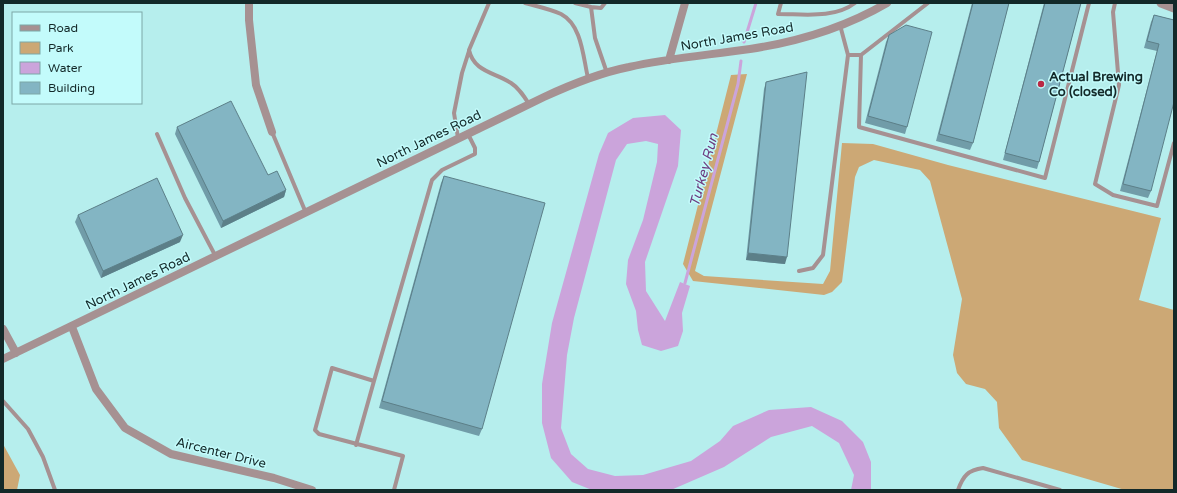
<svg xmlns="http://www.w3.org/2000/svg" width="1177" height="493" font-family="'Varela Round',sans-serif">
<rect width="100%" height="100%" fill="#b6eeed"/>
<!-- green -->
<path fill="#cca875" d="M747,74L695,271L704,276L823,284L830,271L842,143L873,144L948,165L1161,218L1139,300L1174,310V490H1125L1022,460L999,428L997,402L985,389L966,384L957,373L953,355L962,299L930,181L920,170L874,160L859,167L855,177L842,282L832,292L824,295L693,281L683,264L731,75Z
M3,444L20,475L17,490H3Z"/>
<!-- water -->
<path fill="#cba4db" d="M665,115L681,130L678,166L645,262L646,291L665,321L680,282L690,286L682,313L683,331L678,346L661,351L642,345L638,330L636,311L626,284L628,260L643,220L657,162L658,144L646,141L627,144L616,160L574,318L567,355L561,428L571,454L588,469L615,476L643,475L691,461L720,441L733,426L769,410L811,407L842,421L863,442L871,462V490H851L854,475L839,443L812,426L771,437L724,467L671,490H592L572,482L551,458L542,423V384L552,323L599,154L608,133L633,118Z"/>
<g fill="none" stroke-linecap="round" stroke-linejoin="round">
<!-- stream -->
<path stroke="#cba4db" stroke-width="3" d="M744,42L756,3
M685,283L738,84L741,61"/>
<!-- service -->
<path stroke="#a69192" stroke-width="4" d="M489,3L469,50C474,72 494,72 511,83C519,88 524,96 529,104
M525,3C536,6 550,9 561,14C582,25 583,57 588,78
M575,3L591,7
M605,3L601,8L591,7L595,38L607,73
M781,3L778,14C803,14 834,19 855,3
M928,3L861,55L859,127L1045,178L1089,3
M1115,3L1113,12L1119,85L1095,184L1113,195L1157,206L1174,143
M848,55H861
M272,132L306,213
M157,134L185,198L216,257
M458,138L454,113L462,73L469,51
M799,271L813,268L823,255L848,55L840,25
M374,381L432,180L442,170L475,154V148L468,134
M3,401L28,429L43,457L55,490
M356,445L374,381L332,368L315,430L319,434L403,456L394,490
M958,490C963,476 968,470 983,468L1060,490"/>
<!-- minor -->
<path stroke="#a69192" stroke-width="8" d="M249,3V20L256,85L272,132
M669,60L685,3
M72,327L96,389L125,428L171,454L274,478L312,490
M3,329L16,353
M3,359L544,97C572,84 599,73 629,67C669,58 710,55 750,49C796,42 846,27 887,3"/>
<!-- tertiary -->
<path stroke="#a69192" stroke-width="9" d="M1161,3L1174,8"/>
</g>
<!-- wall -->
<path fill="#719ca8" d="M972,3H1009L973,143L970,150L936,141Z
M1044,3H1081L1039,162L1037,169L1003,160Z
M1154,15L1174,20L1151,191L1148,198L1120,191L1157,51L1144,48L1151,22Z
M889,35L907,127L905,134L865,123L886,42Z
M766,82L785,264L746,260L764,89Z
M177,127L268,175L286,190L284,197L221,228L175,134Z
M444,176L482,429L479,436L379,408L441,183Z
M78,215L180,242L101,278L75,222Z"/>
<!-- shaded-wall -->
<path fill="#5c7f88" d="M286,190L284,197L221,228L223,221Z
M183,235L180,242L101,278L103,271Z
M748,253L787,257L785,264L746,260Z"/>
<!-- building -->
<path fill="#83b5c3" stroke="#5c7f88" d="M973,3H1009L973,143L939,134Z
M1045,3H1081L1039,162L1005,153Z
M1154,15L1174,20V102L1151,191L1123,184L1159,44L1147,41Z
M906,25L932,32L907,127L868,116L889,35Z
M807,72L787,257L748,253L766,82Z
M231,101L268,175L277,171L286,190L223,221L177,127Z
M444,176L545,203L482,429L382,401Z
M157,178L183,235L103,271L78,215Z"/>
<!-- markers -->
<circle fill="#ba2945" stroke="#c3fbfb" stroke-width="1.5" cx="1041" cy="84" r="4"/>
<g text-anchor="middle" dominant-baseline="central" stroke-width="3" stroke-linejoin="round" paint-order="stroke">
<!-- street labels -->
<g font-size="13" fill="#132929" stroke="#c3fbfb">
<text transform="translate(737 37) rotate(-10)">North James Road</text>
<text transform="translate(429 139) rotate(-26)">North James Road</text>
<text transform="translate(138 281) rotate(-26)">North James Road</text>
<text transform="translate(221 453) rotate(14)">Aircenter Drive</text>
</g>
<!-- poi labels -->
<g font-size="13" font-weight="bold" fill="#132929" stroke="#c3fbfb" text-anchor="start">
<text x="1049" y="77">Actual Brewing<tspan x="1049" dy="15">Co (closed)</tspan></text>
</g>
<!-- water labels -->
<g font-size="14" font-style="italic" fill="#6d3d80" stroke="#c3fbfb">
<text transform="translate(704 170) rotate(-75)">Turkey Run</text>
</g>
</g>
<!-- border -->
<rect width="1177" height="493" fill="none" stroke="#132929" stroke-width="8"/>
<!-- legend -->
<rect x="12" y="12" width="130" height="92" fill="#c3fbfb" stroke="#7da7a7"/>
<rect x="20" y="25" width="20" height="6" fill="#a69192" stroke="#7da7a7"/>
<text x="48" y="32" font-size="12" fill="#132929">Road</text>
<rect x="20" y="42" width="20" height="12" fill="#cca875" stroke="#7da7a7"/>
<text x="48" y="52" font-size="12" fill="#132929">Park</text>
<rect x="20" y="62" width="20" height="12" fill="#cba4db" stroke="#7da7a7"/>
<text x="48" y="72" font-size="12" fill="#132929">Water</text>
<rect x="20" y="82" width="20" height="12" fill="#83b5c3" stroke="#7da7a7"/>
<text x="48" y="92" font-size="12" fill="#132929">Building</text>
</svg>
